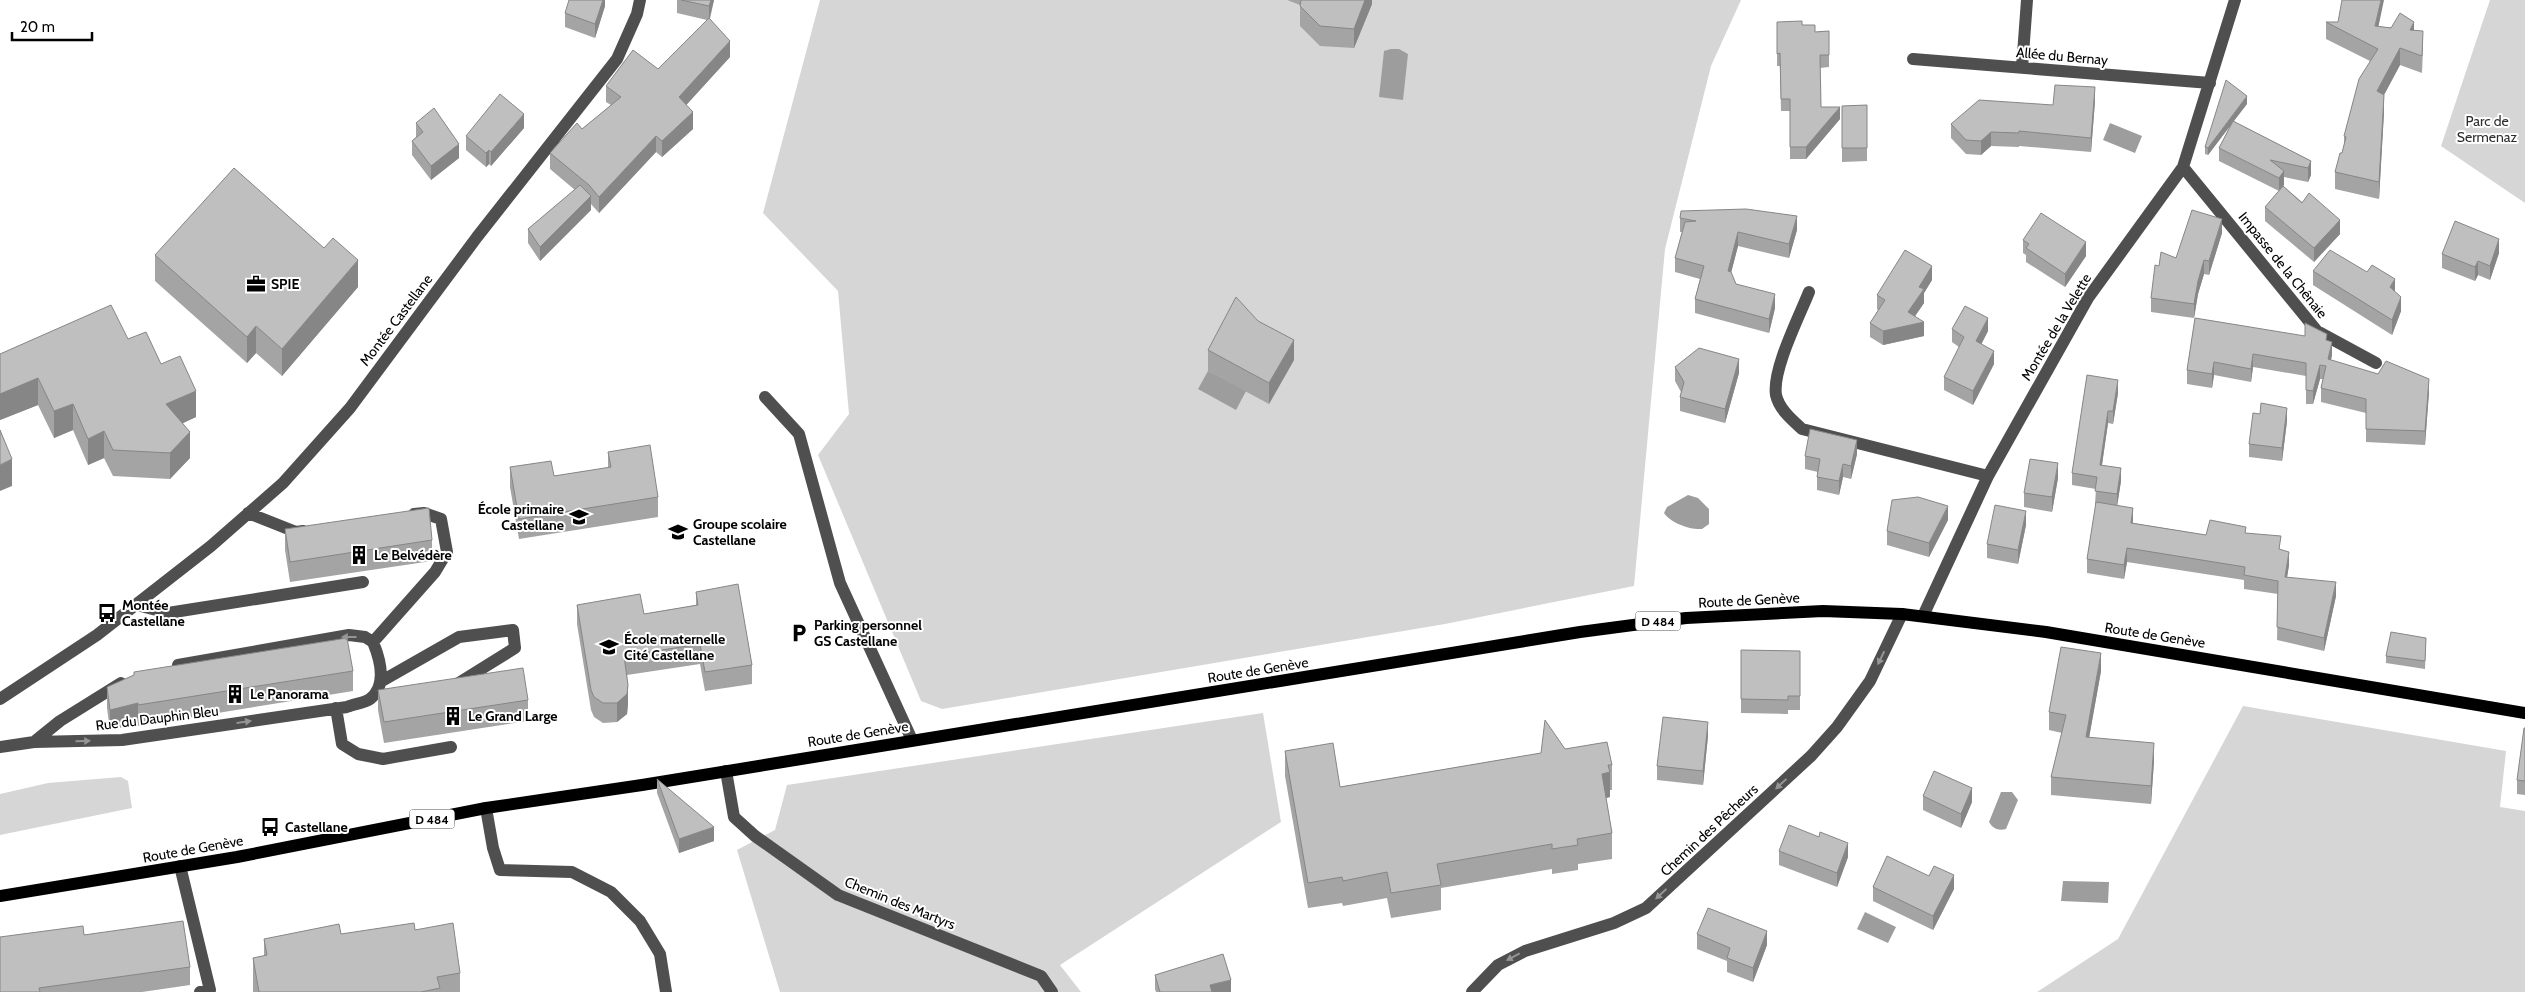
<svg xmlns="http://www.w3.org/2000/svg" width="2525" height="992" font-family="Cabin,sans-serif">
<rect width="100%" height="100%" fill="#fff"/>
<!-- green -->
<path fill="#d6d6d6" d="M820,0H1741L1711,66L1665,249L1634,586L1445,624L942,709L921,701L818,455L849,414L838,291L763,213Z
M2490,0H2525V203L2441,146Z
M2243,706L2506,751L2500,807L2525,811V992H2037L2118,939Z
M1263,713L1281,822L1060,965L1081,992H780L737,850L775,830L787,785Z
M121,777L128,781L132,808L0,835V794L48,783Z"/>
<!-- water -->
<path fill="#9d9d9d" d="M1391,49H1399L1408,54L1403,100L1379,97L1384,51Z
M2110,123L2142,136L2135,153L2103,140Z
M1208,371L1232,383L1252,380L1236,410L1198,389Z
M1688,495L1698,498L1709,509V524L1702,529C1690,530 1671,523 1664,513L1667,507Z
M2001,792H2012L2018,800L2006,829C1999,831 1993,829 1989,822Z
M2063,881L2109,882L2108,903L2061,901Z
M1865,912L1896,927L1888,943L1857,929Z"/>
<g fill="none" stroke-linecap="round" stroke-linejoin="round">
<!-- minor -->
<path stroke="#4f4f4f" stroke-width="12" d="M1913,59L2210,83
M2022,68L2027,0
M2183,167L2317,331L2376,363
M1809,292C1799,317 1772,370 1776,395C1779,409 1792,420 1802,429L1988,476
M765,397L799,434L840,583L912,740
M248,513L296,532L303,531
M137,605L168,613L363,582
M1923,616L1988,476L2088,298L2183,167L2235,0
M373,642L435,572L447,552L441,519L424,513L414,514
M380,682L459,637L513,630L515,648L457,684
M0,699L97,635L211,546L283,483L350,408L477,237L617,59L637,14L640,0
M336,708L342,744L358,754L383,759L451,747
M34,742L60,721L121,683
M0,747L34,742L122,740L347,707C353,704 365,703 370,699C388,685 380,659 373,642L365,637L349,635L178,665
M726,771L734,817L755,836L838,895L1041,976L1052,992
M486,808L493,848L500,870L572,872L611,892L640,921L660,954L666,992
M180,866L210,990L200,992
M1472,992L1498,965L1525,951L1614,923L1646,908L1811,756L1837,727L1870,681L1902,614"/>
<!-- major -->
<path stroke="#000" stroke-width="12" d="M0,896L237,857L486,808L642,785L1580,632L1686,618L1823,611L1902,614L2046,632L2525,713"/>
</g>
<!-- wall -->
<path fill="#a4a4a4" d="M605,0V6L595,38L565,27V13Z
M677,0H714L710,19L730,57L686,105L693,129L662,157L656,152L599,213L591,204V210L540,261L528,243V229L575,190L550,169V153L582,129L611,105L606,102V86L658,69L707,20L677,13Z
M1287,0H1372V4L1354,48L1320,46L1300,26V5Z
M1777,22L1802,25L1815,32L1829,31V67L1820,68L1821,107L1840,119L1806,159H1790V111H1781L1780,66H1777Z
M2326,22H2338L2414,30L2423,48L2422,73L2400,65L2384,95V112L2379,199L2335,189V172L2342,153L2344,145V136L2370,61L2326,39Z
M2095,101L2091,152L2019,146V147L1991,146L1981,155L1966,154L1951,138V124L2053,105Z
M2247,104L2233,121L2311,161V175L2308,182L2284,177L2283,186L2340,234L2314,262L2265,221V207L2279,191L2219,161V148L2232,123L2208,155L2205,154V147Z
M1867,105V161L1842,162V106Z
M416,123L459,158L431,180L412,155V141L416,137Z
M524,128L491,166L489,164L486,167L466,150V136Z
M1680,218L1797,230L1789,258L1738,246L1731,272L1736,284L1775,308L1769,333L1695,313V299L1700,279L1675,272V258L1682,232H1680Z
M2222,233L2209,275L2204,274L2198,294L2194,318L2151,312V298L2159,266Z
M2023,240L2086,256L2065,287L2026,262V255L2023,253Z
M2499,253L2490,280L2478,275L2475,281L2442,268V254Z
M155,255L358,287L282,376L256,353L247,363L155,281Z
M2313,271L2401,311L2392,335L2313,285Z
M1932,280L1924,293V303L1915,316L1924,336L1883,345L1870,337V323L1878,310L1877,309V295Z
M2195,318L2327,341L2332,355L2331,360L2429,392L2425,445L2366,442V413L2321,402V388L2323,379H2320L2313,404H2306V376L2253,367L2251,382L2214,375L2212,388L2187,384V370Z
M1952,329L1988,331L1981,344L1994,364L1973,405L1944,390V377L1959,347L1952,342Z
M128,339L161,364L196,417L183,423L190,458L170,479L113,476L104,458L88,465L73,430L54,438L38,405L0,420V354Z
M1208,350L1294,360L1269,404L1208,371Z
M1675,367L1739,373L1725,423L1680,411V397L1681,392L1675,381Z
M2118,393L2113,424L2108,423L2102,465L2121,481L2117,505L2133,523L2206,535L2246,533L2281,550L2289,565L2287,577L2336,596L2324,651L2277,640L2278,594L2244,589V580L2127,562L2124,579L2087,573V559L2096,504H2095L2096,489L2072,485V473Z
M2287,421L2282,461L2249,457V444Z
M608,452L658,497V517L519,539L510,487V467L554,476L608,468Z
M1857,454L1851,479L1843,477L1839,495L1817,490V477L1818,472L1805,469V456Z
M2058,478L2052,512L2024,507V493Z
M1948,520L1929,557L1887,545V531Z
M2026,525L2018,564L1987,558V544Z
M285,529L432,540V561L290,582L285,550Z
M696,592L752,665V684L705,691L700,664L627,675L628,704L627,714L617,722L603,723L594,717L591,710L577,624V605L644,614L696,605Z
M2426,638L2425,669L2386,663V656Z
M1741,650L1800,651V710H1788V714L1741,713Z
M353,671V691L138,726V723L110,730L107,708V687L134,675V672Z
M2101,671L2089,737L2154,761L2151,804L2051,795V777L2062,733L2049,730V712Z
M378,690L528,700V721L384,743L378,710Z
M2525,728V795L2517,794V780Z
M1708,736L1703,785L1657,780V766Z
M1565,749L1612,765V790H1610V797L1606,798L1612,833V859L1578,864V870L1552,874V869L1441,888V910L1391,918L1387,898L1343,906L1342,903L1308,908L1285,776V751L1340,787Z
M657,779L714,841L679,853L657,793Z
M1923,796L1972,802L1961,828L1923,810Z
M1779,851L1848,857L1837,887L1779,865Z
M1929,876L1954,889L1933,930L1873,901V887Z
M341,934L460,973V992H253V958L264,956V939Z
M1697,934L1767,945L1753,982L1727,972V961L1697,949Z
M84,935L190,967V985L142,992H0Z
M1155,975L1231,992H1156L1155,989Z"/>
<!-- shaded-wall -->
<path fill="#868686" d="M603,0H605V6L595,38V24Z
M711,0H714L709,20V6Z
M1365,0H1372V4L1354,48V29Z
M2381,0H2384L2375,43V26Z
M2414,22V38L2410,30Z
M730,41V57L679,113V97Z
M2400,48V65L2377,108V91Z
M2095,87V101L2091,152V138Z
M2384,95V112L2379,199V182Z
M2247,96V104L2208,155V148Z
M1840,107V119L1806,159V147Z
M693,112V129L662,157V141Z
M524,114V128L491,166V152Z
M1991,132V146L1981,155V141Z
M656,136V152L599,213V197Z
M459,144V158L431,180V166Z
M489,150V164L486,167V153Z
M2311,161V175L2308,182V168Z
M2284,171V185L2279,192V178Z
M591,196V210L540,261V247Z
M1797,216V230L1789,258V244Z
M2222,219V233L2209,275V261Z
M2340,220V234L2314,262V248Z
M1738,232V246L1728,285V271Z
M2499,239V253L2490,280V266Z
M2086,242V256L2065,287V274Z
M358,260V287L282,376V349Z
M2204,260V274L2198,294L2194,318V304L2198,281Z
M2478,261V275L2475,281V267Z
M1932,266V280L1924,293V303L1909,325L1924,322V336L1883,345V331L1919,287Z
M2395,279V293L2390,287Z
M1775,294V308L1769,333V319Z
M2401,297V311L2392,335V320Z
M1988,318V331L1976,355V341Z
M256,326V353L247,363V337Z
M1294,340V360L1269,404V383Z
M2332,342V355L2328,372V359Z
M1994,351V364L1973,405V391Z
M2253,354V367L2251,382V369Z
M1739,359V373L1725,423V409Z
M2214,362V375L2212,388V374Z
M2320,365V379L2313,404V391Z
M38,378V405L0,420V394Z
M2429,379V392L2425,445V431Z
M2118,380V393L2113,424V411Z
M196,391V417L166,431V404Z
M73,404V430L54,438V411Z
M2287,408V421L2282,461V448Z
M2108,411V423L2100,478V465Z
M104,431V458L88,465V439Z
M190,432V458L170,479V453Z
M1857,440V454L1851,479V466Z
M12,459V486L0,491V465Z
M2058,463V478L2052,512V497Z
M1843,464V477L1839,495V481Z
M2121,468V481L2117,507V494Z
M1948,506V520L1929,557V543Z
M2133,508V521L2131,536V523Z
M2026,511V525L2018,564V550Z
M2127,548V562L2124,579V565Z
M2289,552V565L2285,590V577Z
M2336,582V596L2324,651V638Z
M2101,653V671L2086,755V737Z
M628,685V704L627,714L617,722V703Z
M138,703V723L110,730V710Z
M1708,722V736L1703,785V771Z
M2154,743V761L2151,804V786Z
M1610,772V797L1602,799V774Z
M1972,788V802L1961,828V814Z
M714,827V841L679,853V839Z
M1848,843V857L1837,887V873Z
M1954,875V889L1933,930V916Z
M1767,931V945L1753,982V968Z
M1231,980V992H1210V985Z"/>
<!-- building -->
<path fill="#bfbfbf" stroke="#868686" d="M569,0H603L595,24L565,13Z
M681,0H711L709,6Z
M1301,0H1365L1354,29L1320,26L1300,6Z
M2342,0H2381L2375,26L2391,28L2400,13L2414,22L2410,30L2423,31L2422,56L2400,48L2377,91L2384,95L2379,182L2335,172L2340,153H2342L2346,137L2344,136L2359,79L2378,49L2326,22H2338Z
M709,18L730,41L679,97L693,112L662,141L656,136L599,197L589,185L550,153L577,123L582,129L621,97L606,86L633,50L658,69Z
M1802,21V25H1815V32L1829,31V55H1820L1821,107H1840L1806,147H1790V99H1781L1780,53L1777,54V22Z
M2226,80L2247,96L2208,148L2205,147Z
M2055,85L2095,87L2091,138L2019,131V133L1991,132L1981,141L1966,140L1951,124L1979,100L2053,105Z
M500,94L524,114L491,152L489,150L486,153L466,136Z
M1867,105V148H1842V106Z
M434,108L459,144L431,166L412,141L423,132L416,123Z
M2233,121L2311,161L2308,168L2270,160L2284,171L2279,178L2219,148Z
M234,168L324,248L333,238L358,260L282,349L256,326L247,337L155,255Z
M580,185L591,196L540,247L528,229Z
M2283,186L2302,203L2309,193L2340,220L2314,248L2265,207Z
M1746,209L1797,216L1789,244L1738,232L1728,271L1731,272L1736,284L1775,294L1769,319L1695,299L1704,266L1675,258L1685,222L1696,221L1680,218L1681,211Z
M2192,210L2222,219L2209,261L2204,260L2198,281L2194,304L2151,298L2155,265L2159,266L2161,252L2176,258Z
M2041,213L2086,242L2065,274L2026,248L2029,244L2023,240Z
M2455,221L2499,239L2490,266L2478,261L2475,267L2442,254Z
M1905,250L1932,266L1919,287L1924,289L1908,312L1924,322L1883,331L1870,323L1885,300L1877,295Z
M2330,250L2367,272L2372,265L2395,279L2390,287L2401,297L2392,320L2313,271Z
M1236,297L1258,321L1294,340L1269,383L1208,350Z
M111,305L128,339L146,332L161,364L180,356L196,391L166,404L190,432L170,453L113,450L104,431L88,439L73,404L54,411L38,378L0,394V354Z
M1965,306L1988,318L1976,341L1994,351L1973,391L1944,377L1964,337L1952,329Z
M2195,318L2305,336V323L2327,334L2326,340L2332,342L2328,359L2378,374L2386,361L2429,379L2425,431L2366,429V399L2321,388L2326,366L2320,365L2313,391L2306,390V363L2253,354L2251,369L2214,362L2212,374L2187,370Z
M1699,348L1739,359L1725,409L1680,397L1684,382L1675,367Z
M2087,375L2118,380L2113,411H2108L2100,465L2121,468L2117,494L2095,491L2097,477L2072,473Z
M2261,403L2287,408L2282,448L2249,444L2253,413L2260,414Z
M1810,429L1857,440L1851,466L1843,464L1839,481L1817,477L1820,459L1805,456Z
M0,430L12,459L0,465Z
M650,445L658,497L519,519L510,467L551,461L554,476L611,467L608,452Z
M2030,459L2058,463L2052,497L2024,493Z
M1918,497L1948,506L1929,543L1887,531L1892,500Z
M2096,502L2133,508L2131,523L2206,535L2210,520L2246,527L2245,533L2281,536L2279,549L2289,552L2285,577L2336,582L2324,638L2277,627L2278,581L2244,575L2245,567L2127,548L2124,565L2087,559Z
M1995,505L2026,511L2018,550L1987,544Z
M429,508L432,540L290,562L285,529Z
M738,584L752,665L705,672L700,644L624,656L628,685L627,694L617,703H603L594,697L591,690L577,605L640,594L644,614L698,605L696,592Z
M2391,632L2426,638L2425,661L2386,656Z
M347,638L353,671L138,705V703L110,710L107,687L134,675V672Z
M2061,647L2101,653L2086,737L2154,743L2151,786L2051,777L2066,715L2049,712Z
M1741,650L1800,651V696H1788V700L1741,699Z
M523,668L528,700L384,722L378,690Z
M1663,717L1708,722L1703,771L1657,766Z
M1545,720L1565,749L1607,742L1612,765H1608L1610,772L1602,774L1612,833L1577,839L1578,845L1552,849V844L1437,864L1441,885L1391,893L1387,872L1343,881L1342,877L1308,883L1285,751L1333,743L1340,787L1541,753Z
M2524,728H2525V781L2517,780Z
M1934,771L1972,788L1961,814L1923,796Z
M657,779L714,827L679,839Z
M1789,825L1819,837L1820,832L1848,843L1837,873L1779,851Z
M1887,856L1929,876L1934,866L1954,875L1933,916L1873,887Z
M1708,908L1767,931L1753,968L1727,958L1730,948L1697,934Z
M183,921L190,967L39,988L40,992H0V937L83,926L84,935Z
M414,923L415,930L453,923L460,973L437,977L440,988L421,992H259L253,958L267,955L264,939L339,924L341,934Z
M1223,954L1231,980L1210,985L1212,992H1160L1155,975Z"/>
<!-- one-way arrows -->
<defs><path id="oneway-solid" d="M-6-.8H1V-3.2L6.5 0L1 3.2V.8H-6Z" transform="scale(1.25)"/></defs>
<g fill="#959595">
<use href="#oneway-solid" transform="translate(349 637) rotate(180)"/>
<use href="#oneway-solid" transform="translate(1881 658) rotate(116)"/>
<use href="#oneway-solid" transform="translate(244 722) rotate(-8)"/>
<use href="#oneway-solid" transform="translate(83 741) rotate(-2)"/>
<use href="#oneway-solid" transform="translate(1781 784) rotate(137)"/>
<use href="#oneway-solid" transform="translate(1661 894) rotate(137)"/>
<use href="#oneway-solid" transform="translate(1513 957) rotate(152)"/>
</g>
<!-- icons -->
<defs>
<g id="office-bare" transform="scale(1.5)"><path d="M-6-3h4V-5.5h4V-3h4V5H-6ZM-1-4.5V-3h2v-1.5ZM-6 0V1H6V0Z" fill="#000" stroke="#fff" stroke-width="2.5" paint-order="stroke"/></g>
<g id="school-bare" transform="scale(1.5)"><path d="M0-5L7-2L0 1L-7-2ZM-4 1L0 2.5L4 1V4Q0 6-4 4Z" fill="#000" stroke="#fff" stroke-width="2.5" paint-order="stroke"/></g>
<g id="building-bare" transform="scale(1.5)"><path d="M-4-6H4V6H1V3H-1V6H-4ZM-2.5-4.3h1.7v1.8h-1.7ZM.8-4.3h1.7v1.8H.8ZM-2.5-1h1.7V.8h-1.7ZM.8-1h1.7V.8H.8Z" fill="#000" stroke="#fff" stroke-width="2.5" paint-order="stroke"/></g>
<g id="bus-bare" transform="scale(1.5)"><path d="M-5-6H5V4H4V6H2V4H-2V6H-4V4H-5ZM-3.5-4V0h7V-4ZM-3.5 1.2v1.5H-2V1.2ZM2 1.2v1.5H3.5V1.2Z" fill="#000" stroke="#fff" stroke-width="2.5" paint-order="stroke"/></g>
<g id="parking-bare" transform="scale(1.5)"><path d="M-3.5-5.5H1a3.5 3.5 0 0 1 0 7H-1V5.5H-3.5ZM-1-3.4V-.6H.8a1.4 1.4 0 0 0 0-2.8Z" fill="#000" stroke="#fff" stroke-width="2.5" paint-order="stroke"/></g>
</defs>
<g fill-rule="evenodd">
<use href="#office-bare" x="256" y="284"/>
<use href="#school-bare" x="579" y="517"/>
<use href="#school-bare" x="678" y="532"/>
<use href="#building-bare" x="359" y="555"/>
<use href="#bus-bare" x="107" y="613"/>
<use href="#parking-bare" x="799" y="633"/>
<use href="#school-bare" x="609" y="647"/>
<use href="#building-bare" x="235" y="694"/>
<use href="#building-bare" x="453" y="716"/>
<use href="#bus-bare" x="270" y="827"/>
</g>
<g text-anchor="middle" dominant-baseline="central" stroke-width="4" stroke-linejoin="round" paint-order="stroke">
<!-- shield labels -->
<g fill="#fff" stroke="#4c4c4c" stroke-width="1">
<rect x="1635.5" y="611.5" width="45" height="19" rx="4"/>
<rect x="409.5" y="809.5" width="45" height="19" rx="4"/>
</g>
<g font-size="12" font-weight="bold" fill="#000">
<text x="1658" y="621">D 484</text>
<text x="432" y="819">D 484</text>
</g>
<!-- street labels -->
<g font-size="14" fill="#000" stroke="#fff">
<text transform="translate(2062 56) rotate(5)">Allée du Bernay</text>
<text transform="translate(2283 265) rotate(51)">Impasse de la Chênaie</text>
<text transform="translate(396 320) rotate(-53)">Montée Castellane</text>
<text transform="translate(2056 327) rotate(-59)">Montée de la Velette</text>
<text transform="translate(1749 600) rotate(-3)">Route de Genève</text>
<text transform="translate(2155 635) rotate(9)">Route de Genève</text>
<text transform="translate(1258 670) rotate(-9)">Route de Genève</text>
<text transform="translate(157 718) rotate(-7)">Rue du Dauphin Bleu</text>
<text transform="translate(858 734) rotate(-9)">Route de Genève</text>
<text transform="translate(1709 830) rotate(-43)">Chemin des Pêcheurs</text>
<text transform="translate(193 849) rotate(-10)">Route de Genève</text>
<text transform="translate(900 903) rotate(22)">Chemin des Martyrs</text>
</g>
<!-- park labels -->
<g font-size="14" fill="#2d2d2d" stroke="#fff">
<text x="2487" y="121">Parc de<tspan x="2487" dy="16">Sermenaz</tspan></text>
</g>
<!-- poi labels -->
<g font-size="14" font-weight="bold" fill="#000" stroke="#fff" text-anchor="start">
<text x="271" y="284">SPIE</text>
<text x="564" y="509" text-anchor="end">École primaire<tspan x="564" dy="16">Castellane</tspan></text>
<text x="693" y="524">Groupe scolaire<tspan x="693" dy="16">Castellane</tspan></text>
<text x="374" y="555">Le Belvédère</text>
<text x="122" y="605">Montée<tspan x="122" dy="16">Castellane</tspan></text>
<text x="814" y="625">Parking personnel<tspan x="814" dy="16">GS Castellane</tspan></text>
<text x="624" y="639">École maternelle<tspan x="624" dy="16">Cité Castellane</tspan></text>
<text x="250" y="694">Le Panorama</text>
<text x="468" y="716">Le Grand Large</text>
<text x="285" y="827">Castellane</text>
</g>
</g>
<!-- scale -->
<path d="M12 32v8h80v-8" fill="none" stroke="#000000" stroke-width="2.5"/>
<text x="20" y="32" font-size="15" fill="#000000" stroke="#ffffff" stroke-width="4" paint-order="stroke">20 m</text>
</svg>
